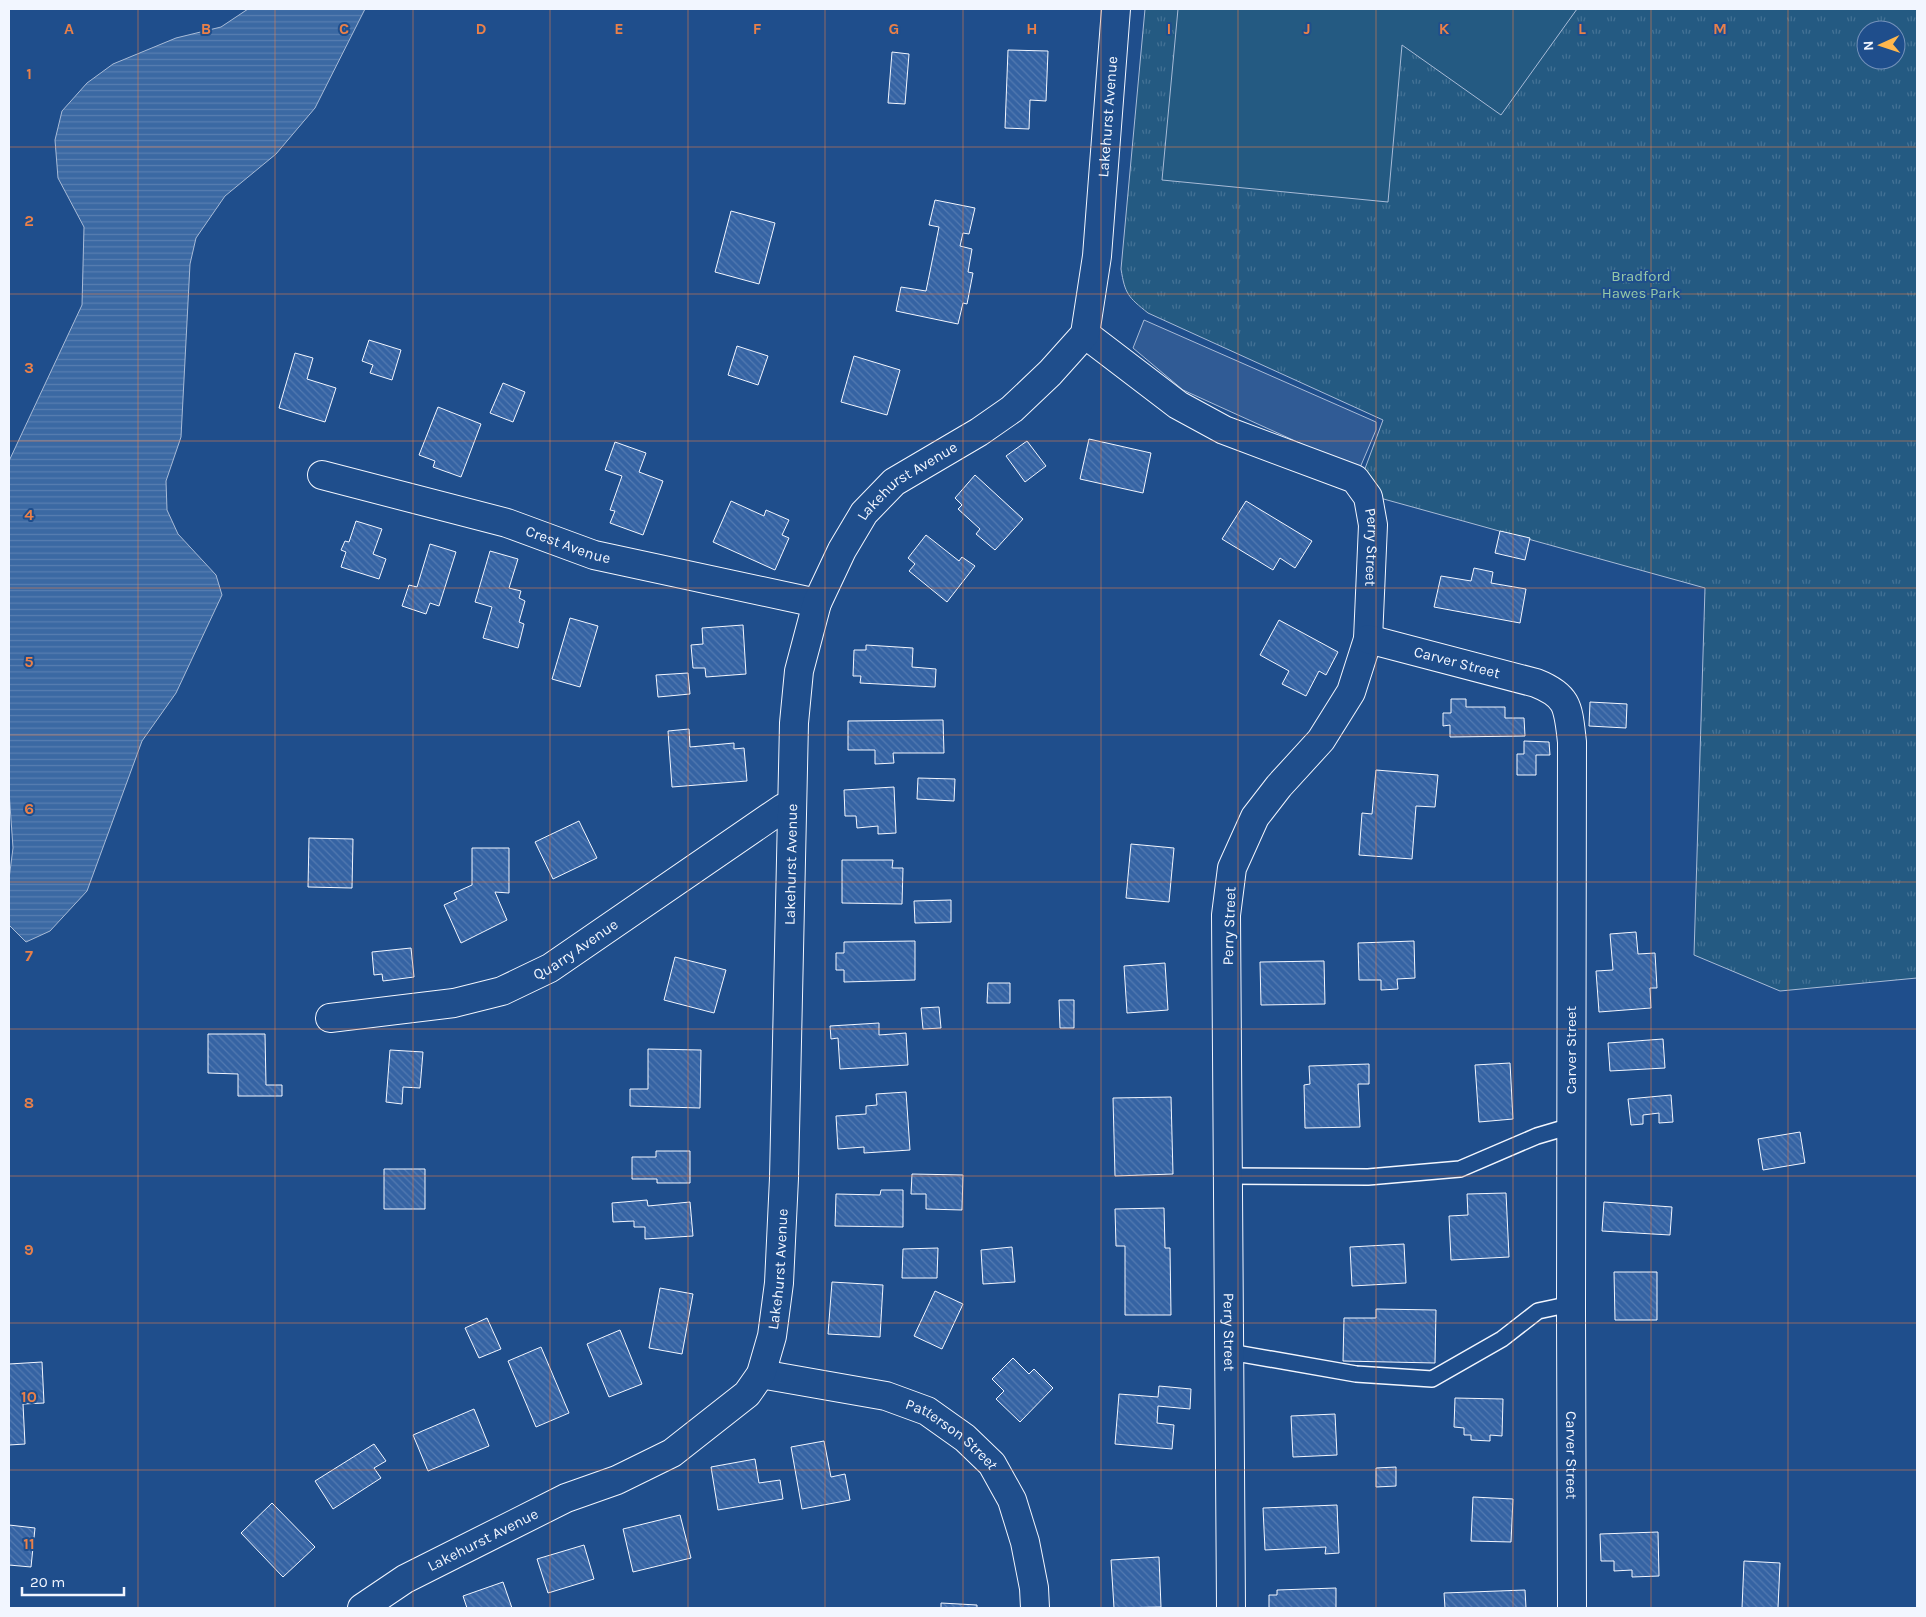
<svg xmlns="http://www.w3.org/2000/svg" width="1926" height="1617" font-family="Karla,sans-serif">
<defs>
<pattern id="grass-tufts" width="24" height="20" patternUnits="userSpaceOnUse" patternTransform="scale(1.25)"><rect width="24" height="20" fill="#245a82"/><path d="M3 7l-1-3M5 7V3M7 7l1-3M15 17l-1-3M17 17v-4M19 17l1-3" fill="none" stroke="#447295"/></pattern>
<pattern id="water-rules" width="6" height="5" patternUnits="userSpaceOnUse" patternTransform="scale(1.25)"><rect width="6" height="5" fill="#3b69a3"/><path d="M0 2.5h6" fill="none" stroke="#587fb1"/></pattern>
<pattern id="building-back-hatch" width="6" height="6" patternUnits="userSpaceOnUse" patternTransform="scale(1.25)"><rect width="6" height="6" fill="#3563a3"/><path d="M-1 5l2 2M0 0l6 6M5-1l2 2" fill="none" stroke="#537ab1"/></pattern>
</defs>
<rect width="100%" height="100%" fill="#1f4e8c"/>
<!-- grass -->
<path fill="url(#grass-tufts)" stroke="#a8bbd7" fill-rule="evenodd" d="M1145,9H1917V978L1780,991L1694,955L1705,588L1380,498L1363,474L1383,420L1148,313C1128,297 1125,294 1121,269ZM1866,30H1896V60H1866Z"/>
<!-- pitch -->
<path fill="#245a82" stroke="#a8bbd7" d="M1178,9H1577L1501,115L1402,45L1388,202L1162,180Z"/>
<!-- parking -->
<path fill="#305b95" stroke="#a8bbd7" d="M1144,320L1376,422V430L1359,470L1183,390L1133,348Z"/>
<!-- water -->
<path fill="url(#water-rules)" stroke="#a8bbd7" d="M248,9H365L315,108L276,154L225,196L196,238L190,264L181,437L166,481L167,510L178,534L216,575L222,595L176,693L142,741L87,891L50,931L26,942L9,925V879L13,848L9,791V461L82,305L84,227L58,178L55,140L62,111L87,83L113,64L176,38L221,27Z"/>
<!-- building -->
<path fill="url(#building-back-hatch)" stroke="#f2f6ff" d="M1008,50L1048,51L1046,101L1030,100L1029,129L1005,128Z
M892,52L909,54L905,104L888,103Z
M935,200L975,208L969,234L963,233L960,246L972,249L968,272L973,273L967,304L963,303L958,324L896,311L901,287L926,291L939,227L929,225Z
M731,211L775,223L759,284L715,272Z
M369,340L401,350L392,380L370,373L373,365L362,361Z
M737,346L768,356L758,385L728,375Z
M295,353L313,358L307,379L336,388L325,422L279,408Z
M854,356L900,370L887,415L841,402Z
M503,383L525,392L513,422L490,413Z
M438,407L481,424L461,477L433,467L435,461L419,455Z
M1089,439L1151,453L1143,493L1080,479Z
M1027,441L1046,466L1025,482L1006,456Z
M615,442L646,453L639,472L663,481L643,535L610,523L615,511L610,510L622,476L605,470Z
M975,475L1023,519L995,550L976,534L980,529L958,509L962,505L955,498Z
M731,501L764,516L766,510L789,520L782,535L789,538L775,570L713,542Z
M1246,501L1312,541L1295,568L1280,558L1273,570L1222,539Z
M356,521L382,529L373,554L386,559L379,579L341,567L346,552L341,550L345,541L349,542Z
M1500,531L1530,538L1525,560L1495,553Z
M926,535L959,561L962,557L975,566L947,602L909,571L915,564L908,558Z
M430,544L456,552L439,606L430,603L426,614L402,606L409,585L417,587Z
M490,551L518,559L509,588L521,591L519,598L525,601L519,622L524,624L518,648L483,638L492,607L475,602Z
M1474,568L1493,572L1491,583L1526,589L1520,623L1434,607L1441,576L1471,581Z
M570,618L598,626L580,687L552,679Z
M1279,620L1338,652L1326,675L1319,671L1306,696L1282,684L1289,671L1260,655Z
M743,625L746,674L706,677L705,668H693L691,645L703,644L702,628Z
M866,645L913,648L912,667L936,669L935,687L860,683L861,676H853L854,650H866Z
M688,673L690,694L658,697L656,675Z
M1451,699H1466V707H1505V718H1524L1525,736L1450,737V725L1443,726V713H1451Z
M1590,702L1627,704L1626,728L1589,726Z
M943,720L944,753H893L894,763L875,764V750H848V721Z
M689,729L690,747L734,743V749L744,748L747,781L672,787L668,731Z
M1524,741L1549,742L1550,755H1536V775H1517V754H1524Z
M1376,770L1438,775L1435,807L1416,806L1412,859L1359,855L1362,813L1372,814Z
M918,778L955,779L954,801L917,799Z
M894,787L896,833L878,834V826L857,828L856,816H845L844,790Z
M579,821L597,858L553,879L535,842Z
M309,838L353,839L352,888L308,887Z
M1131,844L1174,848L1169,902L1126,898Z
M472,848H509V893L495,892L507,920L461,943L444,905L457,899L454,893L472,885Z
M842,860H893L892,868H903L902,904L842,903Z
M951,900V922L915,923L914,901Z
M1636,932L1638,954L1655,953L1657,988H1650L1651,1008L1599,1012L1596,971L1613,970L1610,934Z
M915,941V980L844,982V970H836V953H844V942Z
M1414,941L1415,978L1397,979L1398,989L1381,990V980H1359L1358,943Z
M411,948L414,977L383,981L382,974L374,975L372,952Z
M675,957L726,970L714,1013L664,1000Z
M1324,961L1325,1004L1261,1005L1260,962Z
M1165,963L1168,1010L1127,1013L1124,966Z
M988,983H1010V1003H987Z
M1059,1000H1074V1028H1060Z
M939,1007L941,1028L923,1029L921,1008Z
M879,1023V1035L906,1033L908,1065L840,1069L838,1038L831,1039L830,1026Z
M208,1034H265L266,1085H282V1096H238V1074L208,1073Z
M1663,1039L1665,1068L1610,1071L1608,1043Z
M648,1049L701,1050L700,1108L630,1106V1089H648Z
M390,1050L423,1052L420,1088L403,1087L402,1104L386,1102Z
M1510,1063L1513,1119L1479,1122L1475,1065Z
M1369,1064V1084H1358L1360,1127L1305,1128L1304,1085L1310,1084L1309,1066Z
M906,1092L910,1150L864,1153V1147L838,1149L836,1116L866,1114V1106L877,1105L876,1094Z
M1671,1095L1673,1122L1659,1123V1113L1643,1115V1124L1631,1125L1628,1099Z
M1171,1097L1173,1174L1115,1176L1113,1098Z
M1800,1132L1805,1163L1763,1170L1758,1139Z
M656,1151H690V1183H657V1179H632V1157H656Z
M384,1169H425V1209H384Z
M912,1174L963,1175L962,1210L926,1209V1194H911Z
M881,1190H903V1227L835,1226L836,1194L880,1195Z
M1506,1193L1509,1257L1451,1260L1449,1216L1468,1215L1467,1194Z
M647,1200L648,1206L690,1202L693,1236L645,1239V1227H634V1221L613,1222L612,1203Z
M1604,1202L1672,1207L1670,1235L1602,1231Z
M1164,1208L1165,1248H1170L1171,1315H1125V1246H1116L1115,1209Z
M1404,1244L1406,1283L1352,1286L1350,1247Z
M1012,1247L1015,1282L983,1284L981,1250Z
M938,1248L937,1278H902L903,1249Z
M1614,1272H1657V1320H1615Z
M832,1282L883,1285L880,1337L828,1334Z
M660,1288L693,1294L682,1354L649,1348Z
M935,1291L963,1304L942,1349L914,1336Z
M1376,1309L1436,1310L1435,1363L1343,1361L1344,1318H1376Z
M487,1318L501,1349L479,1358L465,1328Z
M620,1330L642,1384L609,1397L587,1344Z
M541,1347L569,1413L536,1427L508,1361Z
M1013,1358L1029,1374L1034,1369L1053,1388L1020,1422L996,1399L1004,1391L992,1379Z
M42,1362L44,1403L23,1404L25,1444L9,1445V1364Z
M1159,1386L1191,1389L1190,1409L1158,1406L1157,1423L1174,1425L1172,1449L1115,1444L1119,1394L1158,1397Z
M1455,1398L1503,1399L1502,1436L1490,1435V1441L1471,1440V1435H1464V1428L1454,1427Z
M474,1409L489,1446L428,1471L413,1435Z
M1335,1414L1337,1455L1293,1457L1291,1416Z
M824,1441L831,1477L845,1474L850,1500L802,1509L791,1447Z
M374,1444L386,1461L374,1468L381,1478L333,1509L315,1481Z
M755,1459L759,1483L780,1480L783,1499L718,1510L711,1467Z
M1396,1467V1486L1376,1487V1468Z
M1473,1497L1513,1499L1511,1542L1471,1541Z
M272,1503L315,1547L283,1577L241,1533Z
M1337,1505L1339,1553L1325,1554L1326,1547L1265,1550L1263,1508Z
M680,1515L691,1558L633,1572L623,1529Z
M9,1525L35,1528L31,1567L9,1565Z
M1658,1532L1659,1576L1632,1577V1570L1614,1571V1561H1601L1600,1534Z
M584,1545L594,1579L548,1593L537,1559Z
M1159,1557L1161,1607L1114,1608L1111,1560Z
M1744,1561L1780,1563L1778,1608H1742Z
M503,1582L512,1608H467L463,1596Z
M1336,1588V1608H1269V1595H1277V1590Z
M1525,1590L1526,1608H1445L1444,1593Z
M941,1603L977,1605V1608H941Z"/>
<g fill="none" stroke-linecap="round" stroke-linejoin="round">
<!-- lane casing -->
<g stroke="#f2f6ff" stroke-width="18">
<path id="lane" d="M1228,1176L1368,1177L1460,1169L1537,1136L1571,1126
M1230,1352L1356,1374L1432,1379L1502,1339L1538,1311L1571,1304"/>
</g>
<!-- street casing -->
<g stroke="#f2f6ff" stroke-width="30">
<g id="street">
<path id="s1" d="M1085,334L1178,405L1224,430L1355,479L1368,497L1373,525L1368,639L1351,692L1321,740L1279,786L1255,817L1232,868L1226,915L1231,1608"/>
<path id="s2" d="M322,475L507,523L594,555L817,603"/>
<path id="s3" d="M1368,639L1536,683C1569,696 1568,708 1572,742L1571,1311L1572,1608"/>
<path id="s4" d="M330,1018L454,1003L502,991L550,968L783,808L791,805"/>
<path id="s5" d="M761,1374L886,1396L927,1411L965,1438L992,1464L1012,1500L1025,1542L1034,1588L1035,1608"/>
<path id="s6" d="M362,1608L405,1579L566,1498L617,1480L672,1453L747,1394L761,1374L772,1336L779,1283L784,1178L794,723L799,671L817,603L842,550L864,513L894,482L979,432L1012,409L1050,373L1085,334L1097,256L1116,9"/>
</g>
</g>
<!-- lane -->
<use href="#lane" stroke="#1f4e8c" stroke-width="15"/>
<!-- street -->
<use href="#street" stroke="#1f4e8c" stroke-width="28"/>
</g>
<!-- grid -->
<path fill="none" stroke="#ea8049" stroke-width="1" stroke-opacity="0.55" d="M138,9V1608M275,9V1608M413,9V1608M550,9V1608M688,9V1608M825,9V1608M963,9V1608M1101,9V1608M1238,9V1608M1376,9V1608M1513,9V1608M1651,9V1608M1788,9V1608M9,147H1917M9,294H1917M9,441H1917M9,588H1917M9,735H1917M9,882H1917M9,1029H1917M9,1176H1917M9,1323H1917M9,1470H1917"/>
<g text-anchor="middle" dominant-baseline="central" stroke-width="4" stroke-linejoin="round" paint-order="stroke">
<!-- street labels -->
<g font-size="15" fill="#f2f6ff" stroke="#1f4e8c">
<text stroke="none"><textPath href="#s6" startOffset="1850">Lakehurst Avenue</textPath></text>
<text stroke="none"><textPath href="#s6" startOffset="1399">Lakehurst Avenue</textPath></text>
<text stroke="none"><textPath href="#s2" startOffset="256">Crest Avenue</textPath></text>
<text stroke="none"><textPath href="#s1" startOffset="382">Perry Street</textPath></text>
<text stroke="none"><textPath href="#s3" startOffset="92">Carver Street</textPath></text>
<text stroke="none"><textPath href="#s6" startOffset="979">Lakehurst Avenue</textPath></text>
<text transform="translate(1229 926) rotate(-88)">Perry Street</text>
<text stroke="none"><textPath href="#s4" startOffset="259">Quarry Avenue</textPath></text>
<text transform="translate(1571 1050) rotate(-90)">Carver Street</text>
<text stroke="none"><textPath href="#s6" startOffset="574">Lakehurst Avenue</textPath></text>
<text stroke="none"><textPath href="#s1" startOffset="1208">Perry Street</textPath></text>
<text stroke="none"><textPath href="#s5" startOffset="204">Patterson Street</textPath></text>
<text stroke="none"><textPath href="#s3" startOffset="962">Carver Street</textPath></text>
<text stroke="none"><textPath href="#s6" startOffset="139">Lakehurst Avenue</textPath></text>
</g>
<!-- park labels -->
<g font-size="15" fill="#97c8a6" stroke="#1f4e8c">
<text x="1641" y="276">Bradford<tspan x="1641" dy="17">Hawes Park</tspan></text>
</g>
</g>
<g font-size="16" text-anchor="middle" font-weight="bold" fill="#ea8049" stroke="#1f4e8c" stroke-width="4" stroke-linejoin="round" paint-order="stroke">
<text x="69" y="34">A</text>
<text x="206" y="34">B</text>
<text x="344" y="34">C</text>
<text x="481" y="34">D</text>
<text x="619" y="34">E</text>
<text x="757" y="34">F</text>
<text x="894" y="34">G</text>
<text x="1032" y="34">H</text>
<text x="1169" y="34">I</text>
<text x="1307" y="34">J</text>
<text x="1444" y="34">K</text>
<text x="1582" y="34">L</text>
<text x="1720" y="34">M</text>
<text x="29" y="79">1</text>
<text x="29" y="226">2</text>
<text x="29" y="373">3</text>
<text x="29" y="520">4</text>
<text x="29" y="667">5</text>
<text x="29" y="814">6</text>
<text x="29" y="961">7</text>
<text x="29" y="1108">8</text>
<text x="29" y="1255">9</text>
<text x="29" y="1402">10</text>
<text x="29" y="1549">11</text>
</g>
<!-- border -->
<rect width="1926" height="1617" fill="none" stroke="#f2f6ff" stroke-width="20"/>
<!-- north arrow -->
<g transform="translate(1881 45) rotate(267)"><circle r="24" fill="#1f4e8c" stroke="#7391ba"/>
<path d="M0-4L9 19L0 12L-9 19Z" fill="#ffb74d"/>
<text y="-8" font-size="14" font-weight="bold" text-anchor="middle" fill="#f2f6ff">N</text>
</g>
<!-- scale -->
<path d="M22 1587v8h102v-8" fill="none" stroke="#f2f6ff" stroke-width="2.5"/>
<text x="30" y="1587" font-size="15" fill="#f2f6ff" stroke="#1f4e8c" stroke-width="4" paint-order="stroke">20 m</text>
</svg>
